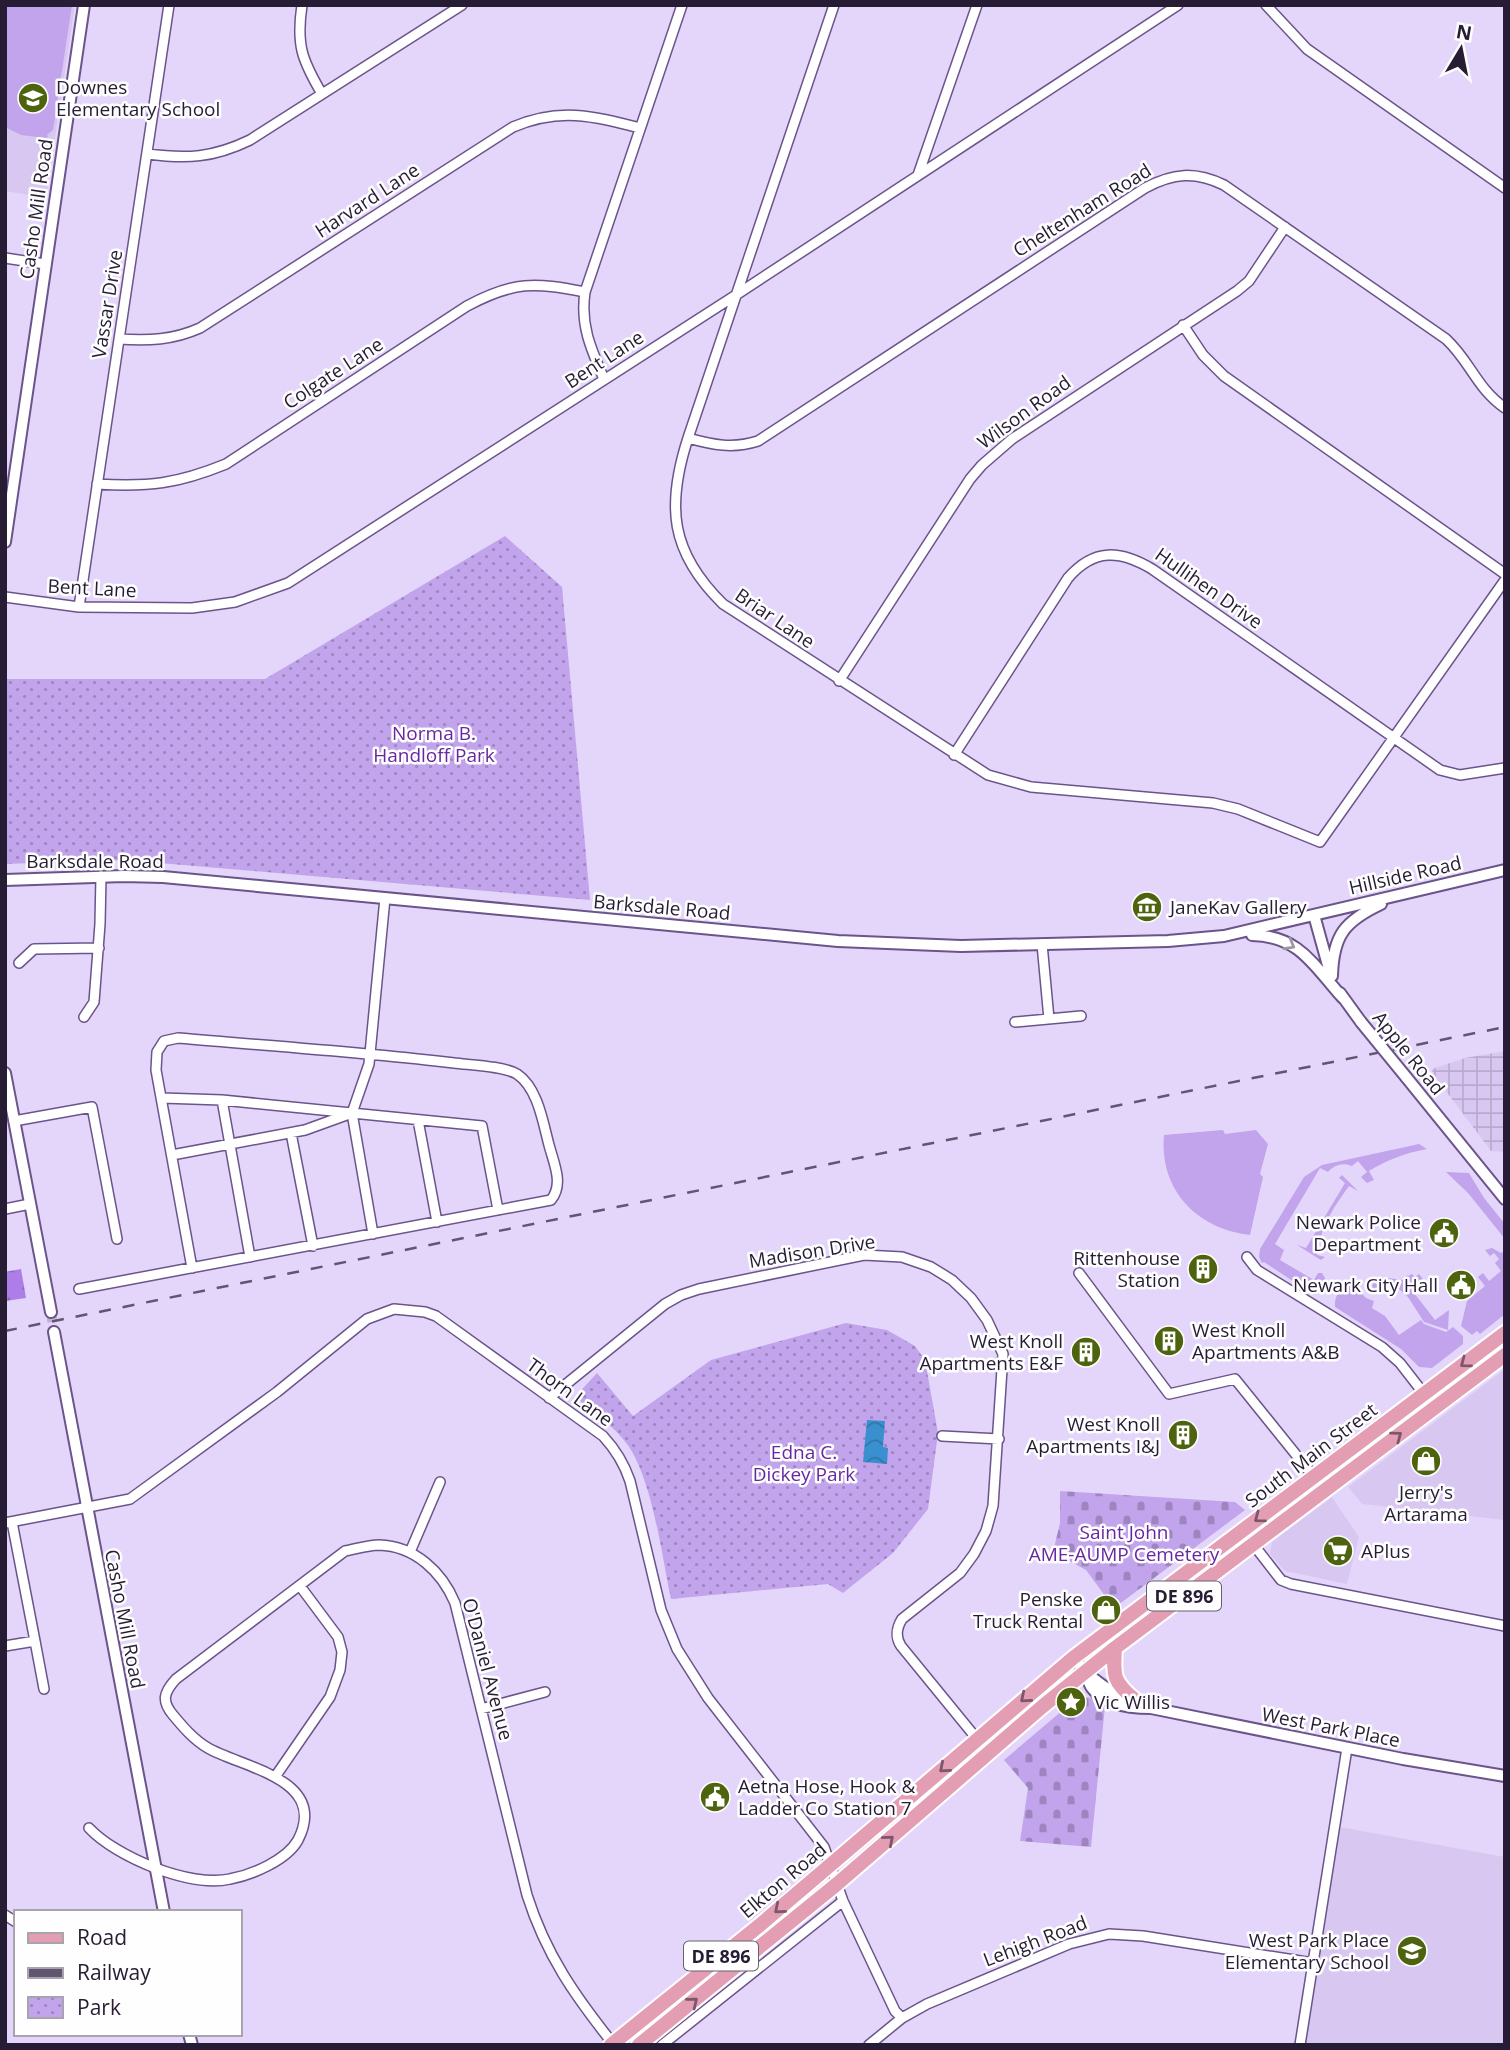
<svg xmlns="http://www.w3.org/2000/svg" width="1510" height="2050" font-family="'Open Sans',sans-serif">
<defs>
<pattern id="industrial-grid" width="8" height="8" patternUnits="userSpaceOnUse" patternTransform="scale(1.75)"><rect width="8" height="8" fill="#d8c8f1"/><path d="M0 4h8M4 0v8" fill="none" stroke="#b9abcf"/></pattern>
<pattern id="forest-firs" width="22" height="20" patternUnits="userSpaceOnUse" patternTransform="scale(1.75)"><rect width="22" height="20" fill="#ad7ee7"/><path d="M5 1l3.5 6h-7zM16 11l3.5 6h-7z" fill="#8d66bc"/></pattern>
<pattern id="cemetery-stones" width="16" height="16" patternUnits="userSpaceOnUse" patternTransform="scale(1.75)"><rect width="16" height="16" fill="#c1a4eb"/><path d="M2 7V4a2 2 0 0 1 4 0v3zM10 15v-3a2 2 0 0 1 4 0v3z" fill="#9d85bf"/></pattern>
<pattern id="park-dots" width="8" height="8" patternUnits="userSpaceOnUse" patternTransform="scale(1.75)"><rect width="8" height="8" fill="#c1a4eb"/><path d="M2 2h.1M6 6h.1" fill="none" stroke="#9d85bf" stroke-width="1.8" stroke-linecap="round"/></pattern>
<pattern id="water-waves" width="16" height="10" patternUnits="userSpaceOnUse" patternTransform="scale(1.75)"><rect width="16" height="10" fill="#3a90ce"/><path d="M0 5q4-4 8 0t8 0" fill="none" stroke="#3175a8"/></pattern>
</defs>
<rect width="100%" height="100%" fill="#e4d6fb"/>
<!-- built -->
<path fill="#d8c8f1" d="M5,5H75L46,198L5,191Z
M1505,1369V1520L1362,1504L1348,1487Z
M1332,1497L1359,1537L1347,1584L1285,1571L1270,1554L1272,1542Z
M1340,1827L1505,1857V2045H1304Z"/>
<!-- industrial -->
<path fill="url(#industrial-grid)" d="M1505,1051V1152L1491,1151L1433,1074L1432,1069L1465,1058Z"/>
<!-- grass -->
<path fill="#c1a4eb" d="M5,5H72L53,130L47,135L48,137L45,138L21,135L5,127Z
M1223,1130L1225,1134L1256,1130L1268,1144L1260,1174L1263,1177L1250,1235C1197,1229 1159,1190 1164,1135Z
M1419,1144L1427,1149C1405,1153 1387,1160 1369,1171L1374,1180L1367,1183L1361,1177L1367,1172L1358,1161L1352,1166C1343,1162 1334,1165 1328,1172L1320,1168L1275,1244L1284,1250L1280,1260L1314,1280L1318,1273H1322L1327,1282C1325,1289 1321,1293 1314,1295L1264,1262L1262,1263L1259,1257L1260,1249L1304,1177L1322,1165Z
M1446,1172L1469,1173L1484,1198L1505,1224V1239L1468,1193Z
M1342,1175L1358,1191L1349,1186C1333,1208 1320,1228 1317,1255L1325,1257L1321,1260L1297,1245L1306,1248L1345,1183L1339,1178Z
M1492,1248L1501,1253L1505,1251V1314L1480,1334L1477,1331L1472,1335L1461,1326L1467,1301L1485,1286L1478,1277L1483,1273L1489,1281L1501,1271L1495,1263L1499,1259L1494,1253L1490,1256L1485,1250Z
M1412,1274L1415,1277L1419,1274L1423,1279L1411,1289L1435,1320L1449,1310L1448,1330L1424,1322L1408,1297L1398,1288L1381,1280L1377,1289L1372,1287L1374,1281L1379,1277L1403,1280L1407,1275L1408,1276Z
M1353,1285L1366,1298L1374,1301L1372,1308L1385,1316L1399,1335L1421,1320L1424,1324L1446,1332L1453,1327L1463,1336V1344L1432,1368L1419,1367L1401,1349L1335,1307C1334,1295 1341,1286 1353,1285Z"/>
<!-- forest -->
<path fill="url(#forest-firs)" d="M21,1269L26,1298L5,1301V1272Z"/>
<!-- cemetery -->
<path fill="url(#cemetery-stones)" d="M1060,1491L1235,1502L1245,1510L1114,1608L1086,1570L1053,1552L1060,1523Z
M1081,1697L1095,1698L1105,1706L1091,1847L1020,1841L1028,1788L1004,1760L1076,1699Z"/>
<!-- park -->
<path fill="url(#park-dots)" d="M505,536L562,587L590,900L148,862L112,860L5,864V679H265Z
M846,1323L887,1330L915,1346L925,1360L938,1433L928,1509L893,1553L843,1593L828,1584L671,1599C662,1556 652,1478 627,1444C614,1426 592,1411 575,1397L597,1373L633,1416L711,1360Z"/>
<!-- water -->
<path fill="url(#water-waves)" d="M867,1420L885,1421L883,1447L888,1448L887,1464L863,1462Z"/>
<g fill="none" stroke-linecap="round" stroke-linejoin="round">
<!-- tertiary-tunnel -->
<path stroke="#beb1d3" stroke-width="10" stroke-dasharray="10 5" stroke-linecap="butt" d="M51,1312L54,1332"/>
<!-- minor casing -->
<g stroke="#6b548a" stroke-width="12">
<path id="minor" d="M302,5C296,45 302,60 322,94
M834,5L688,438C666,506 670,552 723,604L988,775L1031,787L1213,803L1238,809L1320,842L1505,580
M1266,5L1307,49L1505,188
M147,154C187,159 213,158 250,140L462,5
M918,175L977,5
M5,258L45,264
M1183,325L1203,355L1224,376L1505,574
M119,339C149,341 173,340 200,328L513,127C560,107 593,116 640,128
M604,379C591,349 580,325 585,292L682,5
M688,438C713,445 733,449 758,441L1145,188C1173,173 1195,171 1224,185L1446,339C1470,361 1477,389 1505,408
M97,484C149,487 177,484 226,464L467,306C514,281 534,282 585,292
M5,597L79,607L192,608L235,602L288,583L736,295L1178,5
M79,607L169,5
M839,681L970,479L982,465L1012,439L1237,291L1249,281L1285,227
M954,755L1068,578C1094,548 1120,550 1152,569L1440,770L1460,775L1505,768
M1042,944L1049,1019
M19,963L34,949L99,948
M84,1017L94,1002L100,924L101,876
M1015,1022L1081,1016
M162,1098L222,1100L482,1126L498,1210
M222,1100L250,1257
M352,1113L373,1234
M418,1120L437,1222
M14,1121L92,1107L117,1239
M291,1133L313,1246
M172,1155L305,1130L352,1113L369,1064L385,898
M5,1209L30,1204
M1247,1257L1257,1270L1382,1347L1400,1363L1435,1408
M1079,1273L1169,1394L1235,1379L1314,1477
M79,1289L551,1200C564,1184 554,1164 549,1145C543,1123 538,1088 517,1074C504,1066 469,1065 454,1063C362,1052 270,1046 178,1038L164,1041L157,1052L156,1070L192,1268
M549,1398L665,1304L681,1295L699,1289L864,1255L902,1257L931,1267L952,1280L971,1298L987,1320L1003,1354L993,1506L986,1531L974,1554L960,1573L902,1619C897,1627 895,1637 901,1646L977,1739
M942,1436L999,1439
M5,1523L130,1499L277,1392L367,1319L394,1309L425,1312L436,1316L603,1436C616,1450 624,1463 630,1481L661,1610L677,1649L708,1698L824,1847L843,1901L895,2011L902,2018
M1253,1544L1281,1580L1291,1584L1505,1626
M410,1552L440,1482
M35,1641L44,1689
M5,1646L35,1641L12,1522
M481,1709L545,1692
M275,1777L330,1697L340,1670L342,1652L338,1637L300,1586
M89,1828C116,1857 190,1888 230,1879C252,1875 287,1860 298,1840C329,1779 243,1768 208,1748C194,1740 183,1727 173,1715C161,1701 164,1692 176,1679L345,1551C356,1549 368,1545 379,1545C415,1546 442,1572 455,1603L527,1895C546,1955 575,1996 614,2045
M5,1915L16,1922
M662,2045L843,1901
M869,2045L902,2018L927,2004L1069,1944L1109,1934L1143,1936L1313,1963
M1300,2045L1347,1748"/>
</g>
<!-- tertiary casing -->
<g stroke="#6b548a" stroke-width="14">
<path id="tertiary" d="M5,542L84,5
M5,880L124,876L163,877L838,941L961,946L1168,941L1224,936L1505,870
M1314,915L1329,969
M1252,935C1300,936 1313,965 1343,998
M1332,976C1333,935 1345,921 1381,904
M1340,993L1361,1022
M5,1073L51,1312
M1406,1077L1505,1199
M54,1332L164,1912
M1073,1658C1089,1677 1108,1693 1133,1700
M1085,1672C1087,1677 1089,1684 1092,1688C1105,1705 1132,1708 1151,1708L1403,1759L1505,1776
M189,2034L192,2045"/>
</g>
<!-- primary casing -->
<g stroke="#fff" stroke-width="18">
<path id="primary" d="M1115,1648C1113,1676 1113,1682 1135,1700
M611,2045L760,1925L1073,1658L1505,1333
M639,2045L837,1884L1043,1706L1115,1648L1505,1355"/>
</g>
<!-- minor -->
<use href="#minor" stroke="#fff" stroke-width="9"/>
<!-- tertiary -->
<use href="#tertiary" stroke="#fff" stroke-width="10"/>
<!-- primary -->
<use href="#primary" stroke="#e49eb4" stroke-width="14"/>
<!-- rail -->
<path stroke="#615571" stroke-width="2.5" stroke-dasharray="12 12" stroke-linecap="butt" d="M5,1331L1505,1027"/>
<!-- tertiary-bridge casing -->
<g stroke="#6b548a" stroke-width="14" stroke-linecap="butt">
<path id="tertiary-bridge" d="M1361,1022L1406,1077"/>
</g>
<!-- tertiary-bridge -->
<use href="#tertiary-bridge" stroke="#fff" stroke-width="10"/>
</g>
<!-- one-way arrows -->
<defs><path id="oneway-chevron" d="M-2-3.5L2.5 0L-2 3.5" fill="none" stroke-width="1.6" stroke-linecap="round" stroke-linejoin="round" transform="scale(1.75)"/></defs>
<use stroke="#9d99a3" href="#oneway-chevron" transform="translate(1290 945) rotate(30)"/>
<g stroke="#7b566d">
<use href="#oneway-chevron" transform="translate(1465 1363) rotate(143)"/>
<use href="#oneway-chevron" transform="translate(1397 1436) rotate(-37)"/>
<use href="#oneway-chevron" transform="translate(1259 1518) rotate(143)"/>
<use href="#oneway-chevron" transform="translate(1025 1698) rotate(140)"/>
<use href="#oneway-chevron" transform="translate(944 1768) rotate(139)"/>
<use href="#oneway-chevron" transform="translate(889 1840) rotate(-41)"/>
<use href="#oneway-chevron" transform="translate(779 1909) rotate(140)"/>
<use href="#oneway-chevron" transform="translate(693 2002) rotate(-39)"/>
</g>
<!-- icons -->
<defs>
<g id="school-disc" transform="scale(1.575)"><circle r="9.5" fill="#4e630d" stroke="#fefefe"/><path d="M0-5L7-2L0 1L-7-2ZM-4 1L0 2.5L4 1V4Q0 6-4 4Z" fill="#fff"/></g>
<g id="museum-disc" transform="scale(1.575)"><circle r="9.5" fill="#4e630d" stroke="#fefefe"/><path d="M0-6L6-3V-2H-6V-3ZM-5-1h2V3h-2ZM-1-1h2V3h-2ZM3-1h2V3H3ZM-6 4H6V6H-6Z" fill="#fff"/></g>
<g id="civic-disc" transform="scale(1.575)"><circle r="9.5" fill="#4e630d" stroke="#fefefe"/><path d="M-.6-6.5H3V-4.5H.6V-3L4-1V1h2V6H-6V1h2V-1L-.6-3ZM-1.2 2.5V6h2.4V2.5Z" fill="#fff"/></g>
<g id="building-disc" transform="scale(1.575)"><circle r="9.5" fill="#4e630d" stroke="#fefefe"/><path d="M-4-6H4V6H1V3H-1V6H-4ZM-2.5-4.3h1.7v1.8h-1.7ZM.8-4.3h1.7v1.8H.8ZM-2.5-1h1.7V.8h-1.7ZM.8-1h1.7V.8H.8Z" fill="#fff"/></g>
<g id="shop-disc" transform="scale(1.575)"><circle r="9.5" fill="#4e630d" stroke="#fefefe"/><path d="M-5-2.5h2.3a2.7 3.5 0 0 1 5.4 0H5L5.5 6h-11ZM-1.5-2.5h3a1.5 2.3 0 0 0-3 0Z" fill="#fff"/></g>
<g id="supermarket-disc" transform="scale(1.575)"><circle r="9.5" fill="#4e630d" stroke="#fefefe"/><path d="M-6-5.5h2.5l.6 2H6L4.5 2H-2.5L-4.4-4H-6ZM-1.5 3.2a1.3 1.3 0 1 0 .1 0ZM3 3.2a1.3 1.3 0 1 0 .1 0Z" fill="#fff"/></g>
<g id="sight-disc" transform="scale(1.575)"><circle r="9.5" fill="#4e630d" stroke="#fefefe"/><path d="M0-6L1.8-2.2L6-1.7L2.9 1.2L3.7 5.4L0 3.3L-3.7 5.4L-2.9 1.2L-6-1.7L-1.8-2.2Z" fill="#fff"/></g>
</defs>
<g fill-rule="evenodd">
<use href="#school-disc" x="33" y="98"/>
<use href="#museum-disc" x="1147" y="907"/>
<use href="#civic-disc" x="1444" y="1233"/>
<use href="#building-disc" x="1203" y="1269"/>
<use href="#civic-disc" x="1461" y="1285"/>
<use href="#building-disc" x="1169" y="1341"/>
<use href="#building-disc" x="1086" y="1352"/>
<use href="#building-disc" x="1183" y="1435"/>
<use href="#shop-disc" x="1426" y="1461"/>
<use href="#supermarket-disc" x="1338" y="1551"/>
<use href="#shop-disc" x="1106" y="1610"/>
<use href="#sight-disc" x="1071" y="1702"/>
<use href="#civic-disc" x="715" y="1797"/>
<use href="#school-disc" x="1412" y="1951"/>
</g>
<g text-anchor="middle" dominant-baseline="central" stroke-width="5" stroke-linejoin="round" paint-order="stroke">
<!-- shield labels -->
<g fill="#fefefe" stroke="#676070" stroke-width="2">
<rect x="1147" y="1581.5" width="74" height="29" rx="5"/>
<rect x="684" y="1941.5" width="74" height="29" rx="5"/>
</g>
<g font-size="18" font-weight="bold" fill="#261c33">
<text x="1184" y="1596">DE 896</text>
<text x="721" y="1956">DE 896</text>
</g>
<!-- poi labels -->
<g font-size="19" fill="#261c33" stroke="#fefefe" text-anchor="end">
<text x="56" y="87" text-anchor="start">Downes<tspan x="56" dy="22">Elementary School</tspan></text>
<text x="1170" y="907" text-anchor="start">JaneKav Gallery</text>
<text x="1421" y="1222">Newark Police<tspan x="1421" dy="22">Department</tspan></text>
<text x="1180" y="1258">Rittenhouse<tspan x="1180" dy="22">Station</tspan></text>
<text x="1438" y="1285">Newark City Hall</text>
<text x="1192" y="1330" text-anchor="start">West Knoll<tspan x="1192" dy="22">Apartments A&amp;B</tspan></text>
<text x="1063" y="1341">West Knoll<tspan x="1063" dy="22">Apartments E&amp;F</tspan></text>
<text x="1160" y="1424">West Knoll<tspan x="1160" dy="22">Apartments I&amp;J</tspan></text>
<text x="1426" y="1492" text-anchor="middle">Jerry's<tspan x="1426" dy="22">Artarama</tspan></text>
<text x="1361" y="1551" text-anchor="start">APlus</text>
<text x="1083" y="1599">Penske<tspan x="1083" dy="22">Truck Rental</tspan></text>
<text x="1094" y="1702" text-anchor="start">Vic Willis</text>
<text x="738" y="1786" text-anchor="start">Aetna Hose, Hook &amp;<tspan x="738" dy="22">Ladder Co Station 7</tspan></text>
<text x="1389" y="1940">West Park Place<tspan x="1389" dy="22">Elementary School</tspan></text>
</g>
<!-- street labels -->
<g font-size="19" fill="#261c33" stroke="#fefefe">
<text transform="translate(367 200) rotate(-33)">Harvard Lane</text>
<text transform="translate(36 209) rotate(-82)">Casho Mill Road</text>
<text transform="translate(1082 210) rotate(-32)">Cheltenham Road</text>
<text transform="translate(107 304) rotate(-81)">Vassar Drive</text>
<text transform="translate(604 359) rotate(-33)">Bent Lane</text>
<text transform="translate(333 373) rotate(-33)">Colgate Lane</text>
<text transform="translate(1024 412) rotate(-36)">Wilson Road</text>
<text transform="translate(92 588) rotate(3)">Bent Lane</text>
<text transform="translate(1209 588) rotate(35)">Hullihen Drive</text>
<text transform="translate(775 618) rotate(34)">Briar Lane</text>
<text x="95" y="861">Barksdale Road</text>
<text transform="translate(1405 875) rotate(-13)">Hillside Road</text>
<text transform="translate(662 907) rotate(5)">Barksdale Road</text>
<text transform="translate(1409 1053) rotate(51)">Apple Road</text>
<text transform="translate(812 1251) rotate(-9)">Madison Drive</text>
<text transform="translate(570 1392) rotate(36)">Thorn Lane</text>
<text transform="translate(1311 1455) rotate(-37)">South Main Street</text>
<text transform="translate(125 1619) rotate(79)">Casho Mill Road</text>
<text transform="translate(488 1669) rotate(75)">O'Daniel Avenue</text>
<text transform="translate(1331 1727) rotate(11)">West Park Place</text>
<text transform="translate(783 1880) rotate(-40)">Elkton Road</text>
<text transform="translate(1035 1941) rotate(-21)">Lehigh Road</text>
</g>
<!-- park labels -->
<g font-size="19" fill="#6727a1" stroke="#fefefe">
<text x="434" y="733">Norma B.<tspan x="434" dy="22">Handloff Park</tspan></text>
<text x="804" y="1452">Edna C.<tspan x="804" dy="22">Dickey Park</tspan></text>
<text x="1124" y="1532">Saint John<tspan x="1124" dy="22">AME-AUMP Cemetery</tspan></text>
</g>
</g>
<!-- border -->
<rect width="1510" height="2050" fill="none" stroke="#261c33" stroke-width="14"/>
<!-- legend -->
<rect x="14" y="1910" width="228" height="126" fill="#fefefe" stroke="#a8a4ad" stroke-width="2"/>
<rect x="28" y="1933" width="35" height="10" fill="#e49eb4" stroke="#a8a4ad" stroke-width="2"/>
<text x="77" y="1945" font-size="21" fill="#261c33">Road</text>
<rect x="28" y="1968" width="35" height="10" fill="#615571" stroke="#a8a4ad" stroke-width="2"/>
<text x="77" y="1980" font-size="21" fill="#261c33">Railway</text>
<rect x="28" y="1997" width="35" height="21" fill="url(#park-dots)" stroke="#a8a4ad" stroke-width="2"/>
<text x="77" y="2015" font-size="21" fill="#261c33">Park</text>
<!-- north arrow -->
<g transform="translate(1461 49) rotate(10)" stroke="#fefefe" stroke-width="5" paint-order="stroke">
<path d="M0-5L12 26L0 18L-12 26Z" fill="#261c33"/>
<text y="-10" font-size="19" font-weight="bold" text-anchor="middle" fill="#261c33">N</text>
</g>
</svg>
